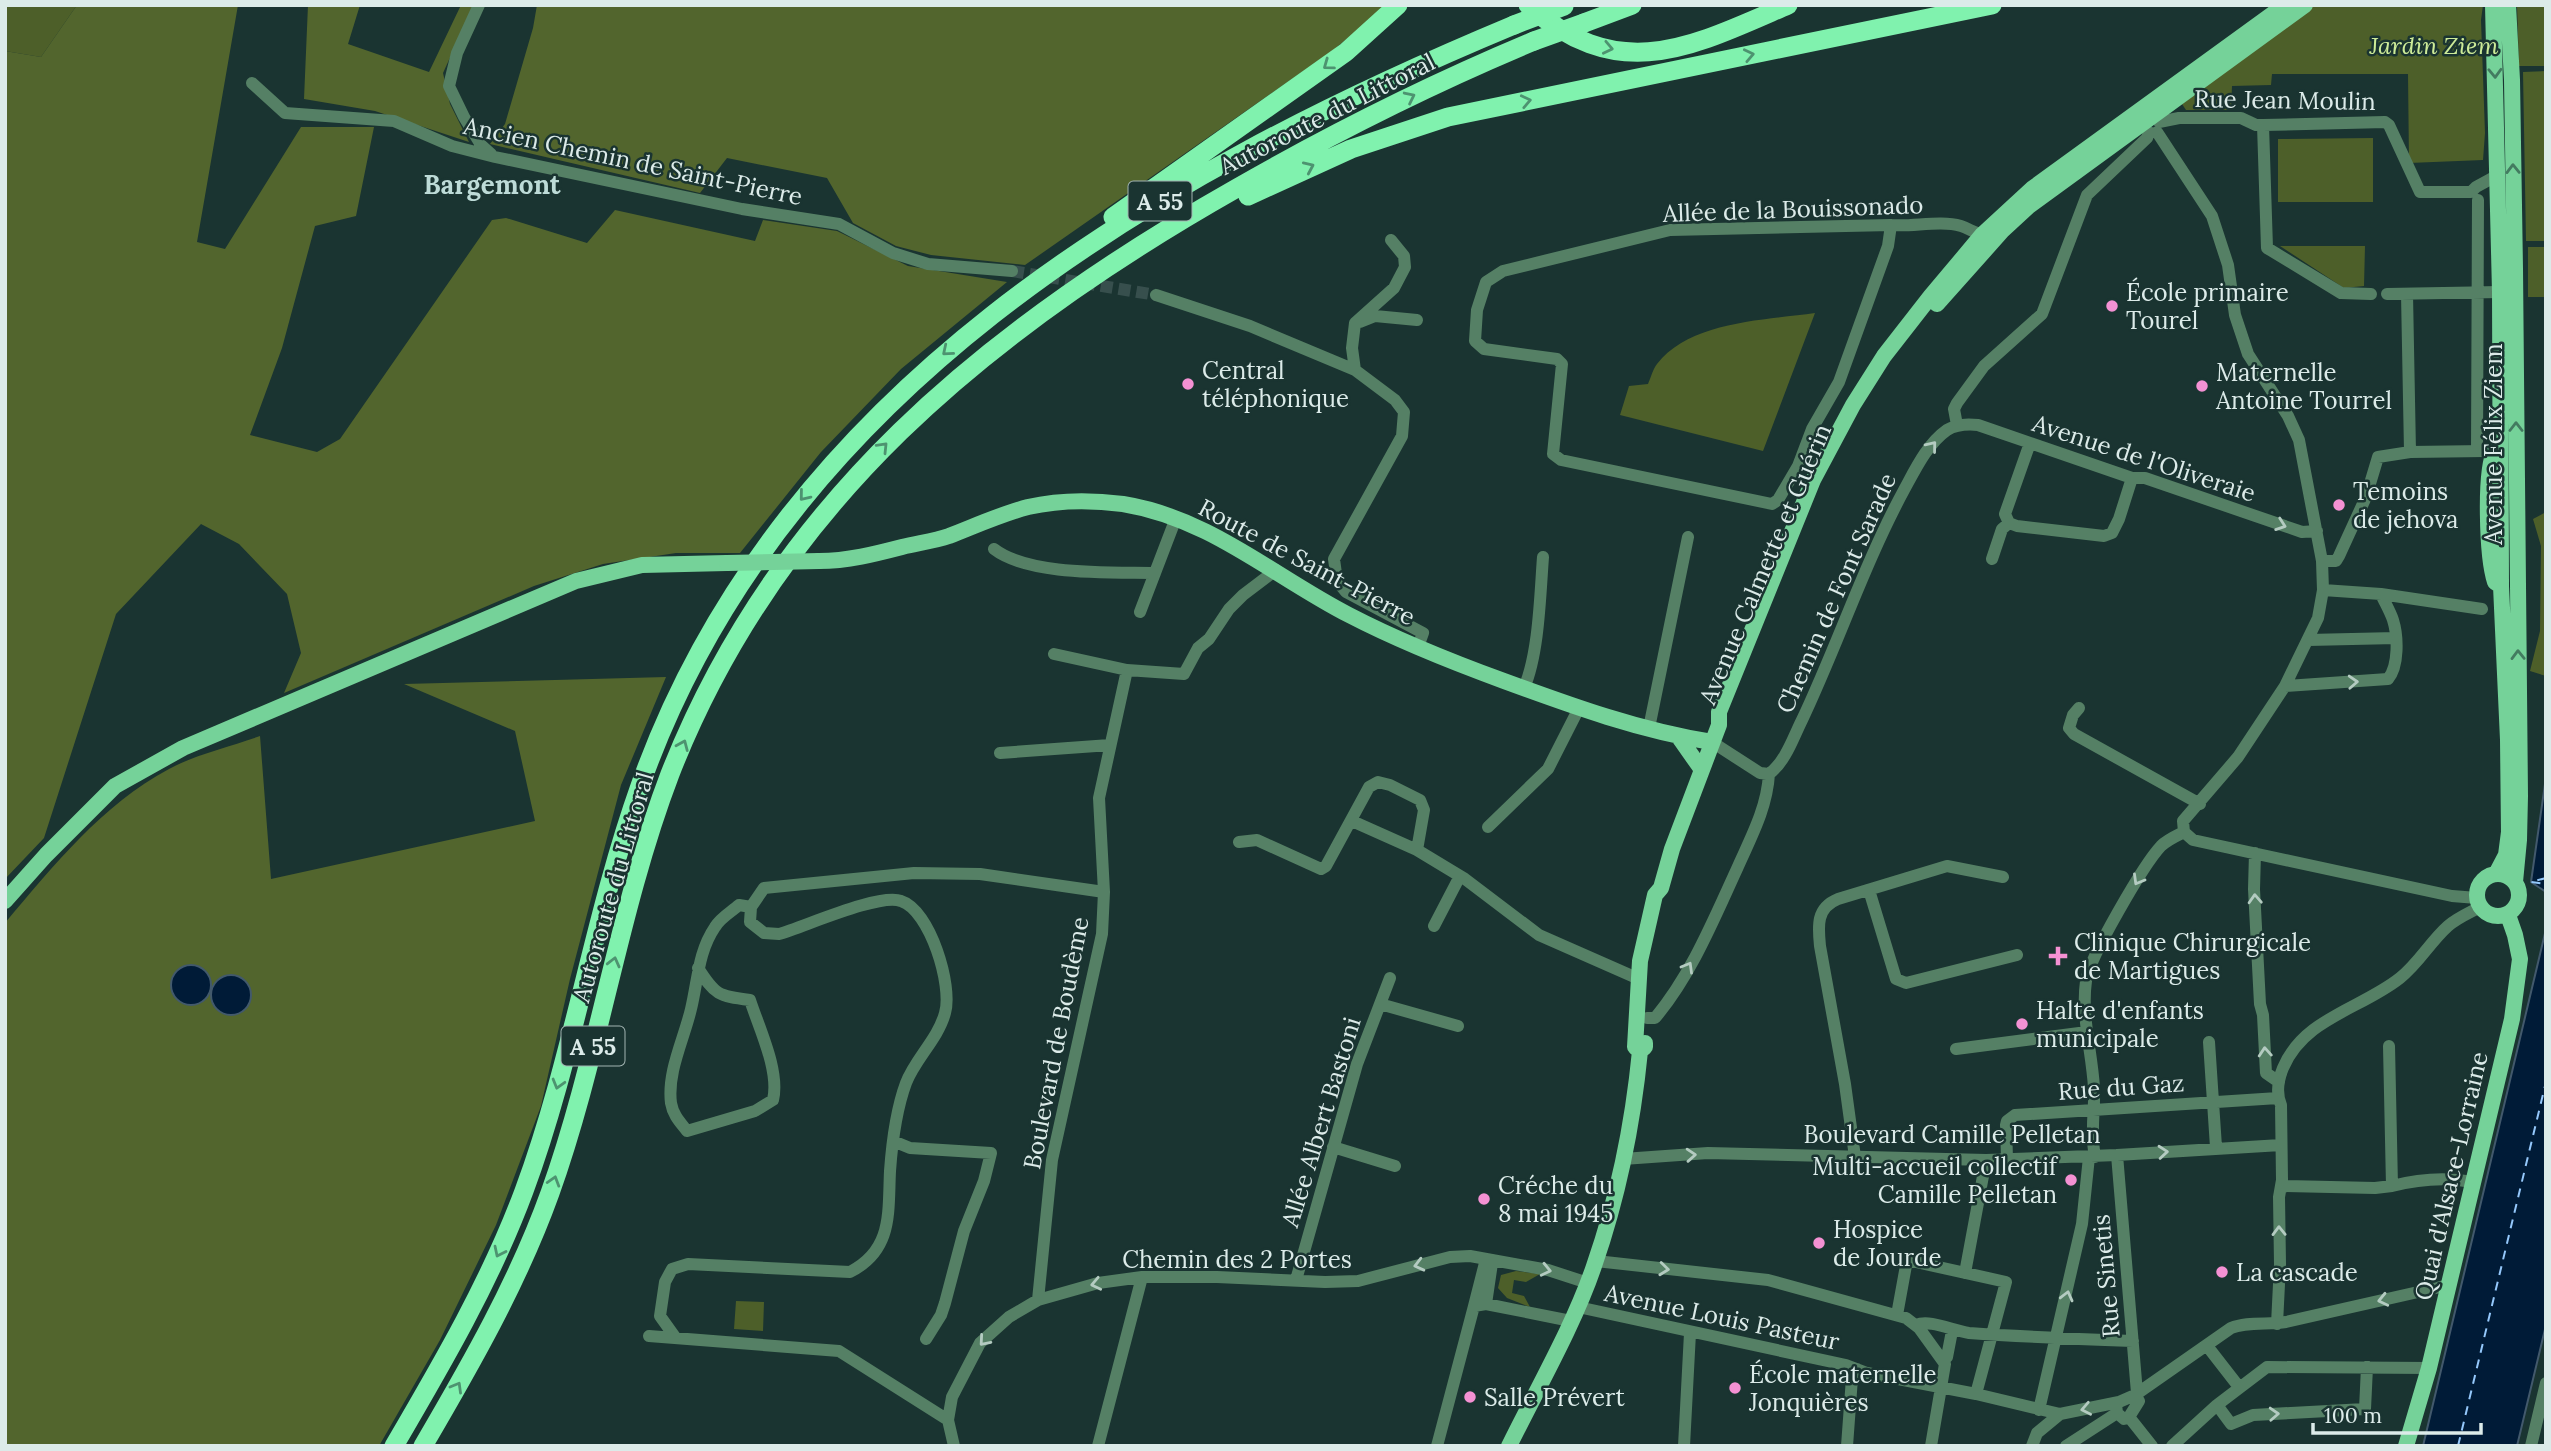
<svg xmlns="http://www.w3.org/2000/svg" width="2551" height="1451" font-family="Lora,serif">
<rect width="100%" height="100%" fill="#1a3431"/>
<!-- green -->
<path fill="#4d5f29" d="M5,5H77L41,57L5,51Z
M2315,5H2483L2481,20L2485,133L2483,160L2409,163L2408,74H2272L2271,85L2232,86L2231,110H2186L2182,104L2226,69Z
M2517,5H2546V66H2519Z
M2546,71V241H2526L2523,72Z
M2373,138V202H2278V139Z
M2280,246H2365L2364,286L2344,288Z
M2528,247H2546V297H2528Z
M1815,313L1763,451L1620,415L1629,386L1648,384C1651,377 1653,369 1657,364C1690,321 1766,320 1815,313Z
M2546,512V676L2530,671L2540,631L2541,546L2533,519Z
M1516,1271L1540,1274L1526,1282L1514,1280L1512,1293L1524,1296L1530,1307L1507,1298L1498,1288L1501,1275Z
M736,1301L764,1302L763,1331L734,1329Z"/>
<!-- forest -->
<path fill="#52652d" d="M77,5H238L197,242L225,249L301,127H374L356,216L315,226L282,348L250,435L317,452L340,439L492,220L506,218L587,243L615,210L755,241L763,220L837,231L908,266L1007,282L901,369L821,452L740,553H676L603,564L534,586L284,693L301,653L287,594L239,544L201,524L116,614L44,838L5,879V51L41,57Z
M308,5H360L348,44L429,72L461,5H474L443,73L450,104L469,142L375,111L304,99Z
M537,5H1388L1332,51L1025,265L931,255L896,246L853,223L827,178L727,158L700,193L490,144L505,124L533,28Z
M666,677L621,785L570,979L541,1106L496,1225L440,1340L379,1446H5V923C54,865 102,805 169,769C194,755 232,746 260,736L271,879L535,821L515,731L404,684Z"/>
<!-- water -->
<path fill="#001b37" stroke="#42596c" stroke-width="2" d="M2546,777V892L2531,882Z
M2546,929V1325L2517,1446H2423Z
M171 985a20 20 0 1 1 40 0a20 20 0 1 1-40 0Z
M211 995a20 20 0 1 1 40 0a20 20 0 1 1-40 0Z"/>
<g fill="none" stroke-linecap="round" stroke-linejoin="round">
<!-- ferry -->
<path stroke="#94c8fb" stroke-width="2" stroke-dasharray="9 7" stroke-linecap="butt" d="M2546,878L2531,882L2546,884
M2458,1446L2546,1082"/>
<!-- minor-tunnel -->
<path stroke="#374f4d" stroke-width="12" stroke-dasharray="12 6" stroke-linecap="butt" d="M1012,271L1156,295"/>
<!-- minor -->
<path stroke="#558065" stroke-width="12" d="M479,5L457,53L449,86L464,117L481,145L491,154
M252,83L285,113L394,121L452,146L495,157L742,209L839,224L893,253L928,264L1012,271
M2159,122L2179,118H2241L2256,125H2263L2385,122L2389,125L2420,192H2471
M2263,125L2267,248L2341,293L2371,294
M2157,132L2212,216L2228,265L2235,315L2248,354L2288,416L2299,440L2322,561L2323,590L2318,618L2285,686L2238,757L2183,821L2184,832
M2471,192L2476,187L2498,175
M1891,225L1888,246L1839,382L1812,429L1798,466L1778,500L1772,504L1561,460L1553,454L1562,364L1557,359L1484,349L1475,341L1477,310L1486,282L1503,271L1670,230L1891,225C1913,227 1940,220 1961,226C1971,229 1977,236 1988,234
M2387,294L2500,292
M2407,294L2410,452
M1156,295L1250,326L1355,370L1395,400L1404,412L1402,436L1334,559L1337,581L1346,592L1423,633L1418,647
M1360,322L1375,316L1417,320
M1355,370L1352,348L1355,323L1394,288L1405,267L1404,256L1391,240
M1957,425L1954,409L1957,403L1984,366L2042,314L2087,195L2147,138L2149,132
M2030,443L2005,514L2009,523L2017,526L2104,536L2112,533L2119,519L2132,478
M2477,451L2478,200
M994,549C1029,576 1111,572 1155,573
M1992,559L2002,529L2009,523
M2322,561H2336L2339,556L2366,497L2378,457L2410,452L2485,451
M2323,590L2381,594L2482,609
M1140,612L1176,518
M2308,640L2396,638
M1054,654L1127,670L1184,674L1198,648L1209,639L1229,609L1243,595L1276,570
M2285,686L2388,679C2399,666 2398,636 2393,620C2390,611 2385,603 2381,594
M1524,688C1539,653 1540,596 1543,557
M2079,708L2073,715L2069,728L2074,734L2200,804
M1649,728L1688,537
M1712,742L1760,773L1769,774
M1000,753L1110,745
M1769,774C1786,761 1793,738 1802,720C1838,644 1864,564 1904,490C1915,470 1927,444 1947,430C1957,424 1967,424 1978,425L2132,478H2145L2302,532L2317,531
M1352,821L1417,850L1465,879L1539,935L1639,979
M1488,827L1548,769L1579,708
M2184,832L2193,840L2452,896L2477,898
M1239,842L1257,840L1321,869L1326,866L1369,787L1378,782L1390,785L1420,800L1424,810L1417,850
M2255,853L2254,889L2260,1004L2263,1015L2266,1073L2279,1082
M1869,890L1896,979L1906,983L2017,955
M1434,926L1460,876
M698,968C715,995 718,996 750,1000C759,1028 780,1071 773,1100L755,1111L687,1131C680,1122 673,1115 671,1103C667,1072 684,1039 691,1009C698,980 698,952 715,927C720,918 731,912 739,905L751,907
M1380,1004L1458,1026
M1647,1018H1655C1691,975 1713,921 1736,871C1750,839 1767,809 1769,774
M2209,1042L2216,1147
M2389,1046L2392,1186C2419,1179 2446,1177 2473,1182
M1956,1049L2087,1032
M893,1141L910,1148L991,1153L984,1181L964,1231L945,1303L941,1315L926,1339
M1333,1147L1395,1166
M2117,1155L2137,1393
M1855,1157L1845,1084L1820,946C1818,926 1816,908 1838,899L1947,866L2003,877
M2095,1157C2090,1133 2095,1111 2094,1088C2092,1052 2081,1017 2086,981C2089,958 2144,864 2161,846C2167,840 2176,836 2184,832
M1623,1159L1708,1153L1986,1160L2117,1155L2281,1145
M2007,1159L2006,1125L2007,1121L2015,1115L2278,1098
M2281,1186L2375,1188L2392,1186
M1596,1261L1768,1280L1906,1318L1919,1328L1945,1364L1931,1446
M1965,1273L1986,1160
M1296,1280L1357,1064L1390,978
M1038,1300L1052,1160L1102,934L1104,892L1099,798L1127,670
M1486,1304L1492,1263
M1474,1306L1486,1259
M1578,1307L1846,1365L1867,1373L1976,1394L2060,1414L2119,1402L2135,1395L2231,1328C2247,1321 2268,1325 2286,1322L2449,1285
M1897,1315L1907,1260L2006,1282L1976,1394
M2277,1324L2280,1264L2279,1197L2282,1180L2281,1105C2276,1093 2278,1080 2283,1068C2304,1018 2361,1009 2400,978C2419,963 2430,942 2448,926C2457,918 2469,913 2480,907
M1916,1325C1930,1319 1953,1331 1969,1333C2024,1337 2078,1339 2133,1341
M649,1336L839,1351L948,1420
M675,1337L660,1316L665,1282L672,1269L688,1264L850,1272C893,1250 888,1213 890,1171C892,1143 896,1110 906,1083C915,1059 938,1039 945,1013C953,986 930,910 901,901C879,893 804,927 779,934L764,933L750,922L751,907L764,888L914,873L980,874L1104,892
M2211,1351L2239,1387
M1944,1360L1947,1357L1952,1331
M2217,1405L2231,1424L2253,1415L2365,1409L2367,1367
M2039,1410L2082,1224L2089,1157
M2117,1413L2124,1419L2129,1417L2139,1401L2135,1395
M2129,1417L2152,1446
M954,1446L948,1420L952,1397L980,1343L1009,1317L1038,1300L1098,1283L1142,1277H1217L1325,1282L1358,1281L1450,1257L1470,1256L1548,1270L1588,1283
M1098,1446L1142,1277
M1437,1446L1474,1306L1486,1304L1571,1321
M1684,1446L1690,1333
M1847,1446L1852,1378L1857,1369
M2032,1446L2037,1433L2060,1414
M2066,1446L2117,1413L2116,1403
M2172,1446L2217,1405L2267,1367L2429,1368
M2531,1446L2546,1383"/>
<!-- major -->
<path stroke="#75d299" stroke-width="16" d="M2493,5L2500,292L2501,586L2508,740L2509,832L2506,855L2496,874
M2508,5L2512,80L2515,269L2520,796L2519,840L2515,882
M1937,304L2002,231L2029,206L2305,5
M2495,450C2484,470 2487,558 2495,582L2498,584
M819,561C848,561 875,554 902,547C918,543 934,541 949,536C975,526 1001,514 1028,507C1058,500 1093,500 1123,504C1210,518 1273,576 1349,615C1399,641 1452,662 1504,681C1572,706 1641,731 1712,742
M1678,736L1702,770
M2477 895a21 21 0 1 1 42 0a21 21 0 1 1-42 0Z
M5,901L46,855L115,786L183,748L576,581L642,565L727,563
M1640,1051L1635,1047L1640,961L1655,895L1661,888L1672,849L1719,725V712L1813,480L1853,405L1884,356L1930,297L1982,235L2033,188L2285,5
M1509,1446C1537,1389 1574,1325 1594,1266C1618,1197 1633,1123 1640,1051L1645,1047V1043
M2406,1446L2429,1368L2512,1019L2520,959L2515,935L2508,915"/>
<!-- highway -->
<path stroke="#80f2ae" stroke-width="19" d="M1528,5C1619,86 1691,47 1788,5
M1584,23L1632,5
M1248,196L1351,149L1448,117L1992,5
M1113,217L1346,52L1398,5
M394,1446C442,1364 491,1280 524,1191C573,1059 593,918 640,786C779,393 1149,177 1514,25
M423,1446C471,1364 518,1282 550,1193C599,1056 618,910 670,774C777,501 988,329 1237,188C1333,133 1431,84 1534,41"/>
<!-- major-bridge -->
<path stroke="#75d299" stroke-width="16" d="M727,563L819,561"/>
<!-- highway-bridge -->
<path stroke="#80f2ae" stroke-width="19" d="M1514,25L1564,6
M1534,41L1584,23"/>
</g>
<!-- one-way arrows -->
<defs><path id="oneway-chevron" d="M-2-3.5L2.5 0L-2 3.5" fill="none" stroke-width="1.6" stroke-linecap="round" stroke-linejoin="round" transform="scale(1.75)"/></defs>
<g stroke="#4d9370">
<use href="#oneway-chevron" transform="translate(1608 48) rotate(12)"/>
<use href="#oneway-chevron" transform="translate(1749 55) rotate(-12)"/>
<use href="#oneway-chevron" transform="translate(1328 65) rotate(144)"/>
<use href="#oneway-chevron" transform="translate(1410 97) rotate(-26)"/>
<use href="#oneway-chevron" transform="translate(1526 101) rotate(-12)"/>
<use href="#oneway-chevron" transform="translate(1309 167) rotate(-24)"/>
<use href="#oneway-chevron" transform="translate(947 351) rotate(140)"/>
<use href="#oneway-chevron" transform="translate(883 447) rotate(-46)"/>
<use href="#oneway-chevron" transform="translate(804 496) rotate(129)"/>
<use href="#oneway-chevron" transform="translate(683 745) rotate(-67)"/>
<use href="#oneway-chevron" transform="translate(614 962) rotate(-76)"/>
<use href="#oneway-chevron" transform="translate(558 1084) rotate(106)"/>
<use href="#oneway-chevron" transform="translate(554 1181) rotate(-73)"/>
<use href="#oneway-chevron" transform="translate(499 1252) rotate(116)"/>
<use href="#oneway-chevron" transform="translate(457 1387) rotate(-60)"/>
</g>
<g stroke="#437b60">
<use href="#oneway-chevron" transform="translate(2495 73) rotate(88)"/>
<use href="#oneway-chevron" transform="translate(2513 169) rotate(-91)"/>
<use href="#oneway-chevron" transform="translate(2516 427) rotate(-90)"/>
<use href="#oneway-chevron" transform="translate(2518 655) rotate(-91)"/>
</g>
<g stroke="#b4cbc1">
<use href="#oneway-chevron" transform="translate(1932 446) rotate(-51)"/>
<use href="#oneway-chevron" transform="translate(2281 525) rotate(19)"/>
<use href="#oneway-chevron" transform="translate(2353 682) rotate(-3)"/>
<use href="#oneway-chevron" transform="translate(2138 880) rotate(120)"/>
<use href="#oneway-chevron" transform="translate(2255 899) rotate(-93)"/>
<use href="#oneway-chevron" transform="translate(1688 967) rotate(-60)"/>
<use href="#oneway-chevron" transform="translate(2265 1052) rotate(-94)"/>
<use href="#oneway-chevron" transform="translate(2163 1152) rotate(-5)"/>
<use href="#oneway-chevron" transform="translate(1691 1155) rotate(-4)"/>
<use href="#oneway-chevron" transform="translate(2279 1231) rotate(-91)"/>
<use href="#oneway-chevron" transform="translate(1419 1265) rotate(166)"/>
<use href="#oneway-chevron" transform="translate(1664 1269) rotate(6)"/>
<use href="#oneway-chevron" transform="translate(1546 1270) rotate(13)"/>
<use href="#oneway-chevron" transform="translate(1096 1284) rotate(168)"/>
<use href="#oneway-chevron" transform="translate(2067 1296) rotate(-76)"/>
<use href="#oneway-chevron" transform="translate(2383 1300) rotate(167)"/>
<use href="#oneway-chevron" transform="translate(984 1341) rotate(131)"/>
<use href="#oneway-chevron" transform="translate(2086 1409) rotate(169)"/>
<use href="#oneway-chevron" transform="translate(2274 1414) rotate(-3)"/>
</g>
<!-- markers -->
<g fill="#f491d3" stroke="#1a3431" stroke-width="2.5">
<circle cx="2112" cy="306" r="7"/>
<circle cx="1188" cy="384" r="7"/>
<circle cx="2202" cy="386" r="7"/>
<circle cx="2339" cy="505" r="7"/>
<path d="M2054.5 945.5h7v7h7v7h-7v7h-7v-7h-7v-7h7z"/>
<circle cx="2022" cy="1024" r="7"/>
<circle cx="2071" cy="1180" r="7"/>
<circle cx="1484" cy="1199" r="7"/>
<circle cx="1819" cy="1243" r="7"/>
<circle cx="2222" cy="1272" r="7"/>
<circle cx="1735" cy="1388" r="7"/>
<circle cx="1470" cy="1397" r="7"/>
</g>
<g text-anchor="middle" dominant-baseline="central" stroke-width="5" stroke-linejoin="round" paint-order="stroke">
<!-- shield labels -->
<g fill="#1a3431" stroke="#a2b4b2" stroke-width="2">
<rect x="1128.5" y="181.5" width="63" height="39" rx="5"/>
<rect x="561.5" y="1026.5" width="63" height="39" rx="5"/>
</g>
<g font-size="23" font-weight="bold" fill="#dcebe9">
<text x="1160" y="201">A 55</text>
<text x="593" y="1046">A 55</text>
</g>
<!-- park labels -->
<g font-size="24" font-style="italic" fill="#cdeb98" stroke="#1a3431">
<text x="2434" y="45">Jardin Ziem</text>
</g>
<!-- street labels -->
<g font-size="24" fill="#dcebe9" stroke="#1a3431">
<text transform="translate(2285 100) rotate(1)">Rue Jean Moulin</text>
<text transform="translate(1327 114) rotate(-27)">Autoroute du Littoral</text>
<text transform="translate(633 161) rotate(12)">Ancien Chemin de Saint-Pierre</text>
<text transform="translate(1793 209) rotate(-2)">Allée de la Bouissonado</text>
<text transform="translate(2493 444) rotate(-90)">Avenue Félix Ziem</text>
<text transform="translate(2144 458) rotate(18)">Avenue de l'Oliveraie</text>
<text transform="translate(1307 562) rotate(28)">Route de Saint-Pierre</text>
<text transform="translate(1765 564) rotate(-67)">Avenue Calmette et Guérin</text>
<text transform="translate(1836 593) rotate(-66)">Chemin de Font Sarade</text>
<text transform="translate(613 887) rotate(-74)">Autoroute du Littoral</text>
<text transform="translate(1056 1043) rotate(-79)">Boulevard de Boudème</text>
<text transform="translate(2121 1087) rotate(-4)">Rue du Gaz</text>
<text transform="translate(1321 1122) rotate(-73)">Allée Albert Bastoni</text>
<text x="1952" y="1134">Boulevard Camille Pelletan</text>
<text transform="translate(2451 1176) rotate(-77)">Quai d'Alsace-Lorraine</text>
<text x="1237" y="1259">Chemin des 2 Portes</text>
<text transform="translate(2106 1276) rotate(-95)">Rue Sinetis</text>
<text transform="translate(1722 1317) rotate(12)">Avenue Louis Pasteur</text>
</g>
<!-- poi labels -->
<g font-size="24" fill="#dcebe9" stroke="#1a3431" text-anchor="start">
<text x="2126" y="292">École primaire<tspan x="2126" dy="28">Tourel</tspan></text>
<text x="1202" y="370">Central<tspan x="1202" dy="28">téléphonique</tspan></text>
<text x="2216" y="372">Maternelle<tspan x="2216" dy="28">Antoine Tourrel</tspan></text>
<text x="2353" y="491">Temoins<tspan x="2353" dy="28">de jehova</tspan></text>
<text x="2074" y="942">Clinique Chirurgicale<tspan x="2074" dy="28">de Martigues</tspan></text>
<text x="2036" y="1010">Halte d'enfants<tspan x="2036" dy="28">municipale</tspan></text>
<text x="2057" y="1166" text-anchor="end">Multi-accueil collectif<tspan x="2057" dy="28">Camille Pelletan</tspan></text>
<text x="1498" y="1185">Créche du<tspan x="1498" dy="28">8 mai 1945</tspan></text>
<text x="1833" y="1229">Hospice<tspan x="1833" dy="28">de Jourde</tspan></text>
<text x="2236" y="1272">La cascade</text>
<text x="1749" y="1374">École maternelle<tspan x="1749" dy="28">Jonquières</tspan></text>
<text x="1484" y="1397">Salle Prévert</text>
</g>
<!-- neighbourhood labels -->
<g font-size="26" font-weight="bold" fill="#bddbd7" stroke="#1a3431">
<text x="492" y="184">Bargemont</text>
</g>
</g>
<!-- border -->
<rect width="2551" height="1451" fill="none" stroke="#dcebe9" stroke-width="14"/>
<!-- scale -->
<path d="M2313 1423v10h168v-10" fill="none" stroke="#dcebe9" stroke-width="3.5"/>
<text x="2324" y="1423" font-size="21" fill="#dcebe9" stroke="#1a3431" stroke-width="5" paint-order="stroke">100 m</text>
</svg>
